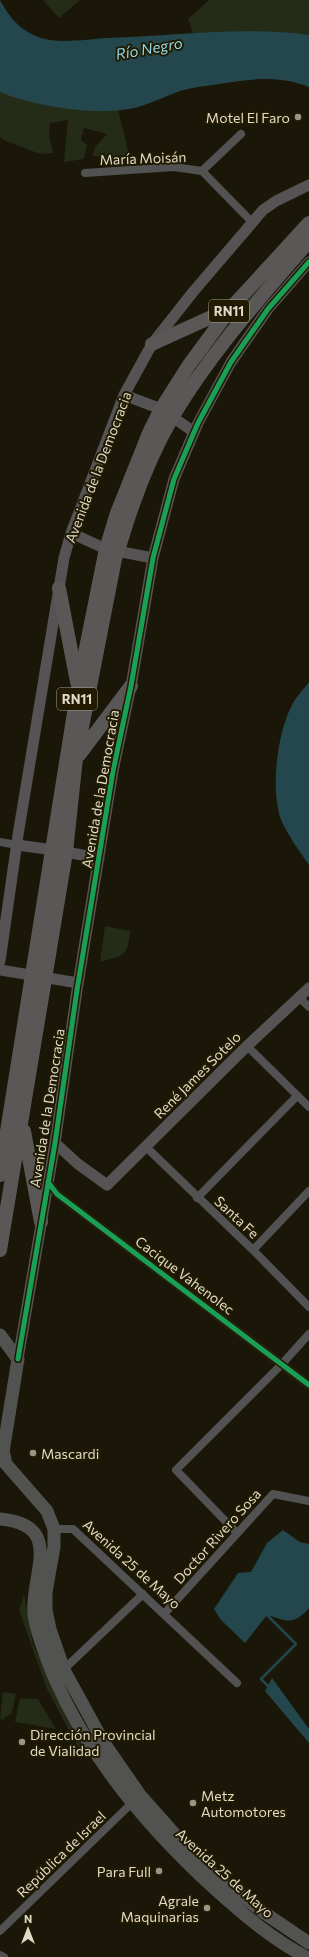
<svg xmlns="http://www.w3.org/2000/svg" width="309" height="1957" font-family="Commissioner,sans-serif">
<rect width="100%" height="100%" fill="#1a1709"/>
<!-- green -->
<path fill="#242c17" d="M43,0H80L59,18Z
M209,0H309V35L257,32L193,33L188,19Z
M0,92C38,108 77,110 118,110L129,154C116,160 108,156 93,156L95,147L107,134L84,128L81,140L87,145L84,159L64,162L68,120L50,123L49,135L53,153L40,154L6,141L0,137Z
M105,926L130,931C128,958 123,955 100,962Z
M24,1594L33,1644L55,1690L87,1747L80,1751L47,1689L19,1610Z
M3,1692L16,1694L12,1713L2,1720L0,1719Z
M20,1698L38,1699L56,1729L15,1722Z"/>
<!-- water -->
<path fill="#23474c" d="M0,0C10,19 21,31 41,38C58,44 90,39 108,38C175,36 243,26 309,35V87C277,75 252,79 219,84C206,86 193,87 180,91C166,96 152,103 138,107C102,117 34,107 0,92Z
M309,682V865C300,852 290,838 283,824C269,795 277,735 291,707C295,698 303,690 309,682Z
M283,1530L300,1542L309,1544V1608C293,1626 287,1621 267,1615L245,1643L221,1620L214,1609L238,1573L251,1572L267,1543Z
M272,1678L309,1729V1743L265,1691Z"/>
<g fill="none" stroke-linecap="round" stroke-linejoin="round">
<!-- stream -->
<path stroke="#23474c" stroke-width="2.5" d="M267,1615L296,1644L261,1679L268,1686"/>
<!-- street -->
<path stroke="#525253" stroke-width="8" d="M202,171L252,222
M202,171L241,134
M85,173L174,167L202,171
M0,842L17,845
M299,997L309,1007
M247,1046L309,1107
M146,1147L253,1250L309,1307
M48,1182L57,1194L309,1385
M197,1198L297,1096
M253,1250L309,1191
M54,1529H73L237,1683
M237,1533L176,1470L282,1364L309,1334
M164,1614L273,1494L309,1501
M61,1672L143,1594
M0,1931L135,1800
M0,1955L4,1957"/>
<!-- secondary -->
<path stroke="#555354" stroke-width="11" d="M124,395L161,409L194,432
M71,533L106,549L153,558
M17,845L54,850L99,858
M0,961L18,835L64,558L71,533L124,395L152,344L193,292L263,210L276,201L309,185
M0,970L78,983
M55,1143L78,1164L107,1185L247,1046L309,988
M18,1359L55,1143L77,990L113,771L131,686L153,558L174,479L198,423L231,362L268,309L309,262"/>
<!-- primary -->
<path stroke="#525250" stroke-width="13" d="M0,1335L18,1359L2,1458
M3,1450L6,1464L47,1511L54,1529V1547L46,1592V1610L50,1629L64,1670L104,1743L140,1795L203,1866L263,1912L309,1943
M0,1519C66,1525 30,1575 34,1614C36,1633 47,1659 54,1677C90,1760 150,1830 216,1890C244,1915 272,1939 306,1957"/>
<!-- highway -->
<path stroke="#595857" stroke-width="14" d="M152,344L229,309
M59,588L77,682
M79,755L131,686
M24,1131L41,1222
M0,1175L78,688L106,549L117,513L149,433L161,409L189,365L231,308L309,223
M0,1250L66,852L76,758L115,559C121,543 125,526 131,510C142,478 156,445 173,416C211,352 261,297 309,241"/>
<!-- cycleway casing -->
<g stroke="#221b01" stroke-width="8">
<path id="cycleway" d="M48,1182L57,1194L309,1385
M18,1359L55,1143L77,990L113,771L131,686L153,558L174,479L198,423L231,362L268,309L309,262"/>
</g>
<!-- cycleway -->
<use href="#cycleway" stroke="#1a9f57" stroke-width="5"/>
</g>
<!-- markers -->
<g fill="#9a9686" stroke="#221b01" stroke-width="1.5">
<circle cx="298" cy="117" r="4"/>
<circle cx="33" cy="1453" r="4"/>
<circle cx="22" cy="1742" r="4"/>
<circle cx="193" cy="1803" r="4"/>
<circle cx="159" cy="1871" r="4"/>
<circle cx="207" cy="1908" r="4"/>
</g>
<g text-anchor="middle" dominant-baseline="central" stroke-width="4" stroke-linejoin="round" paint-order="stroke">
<!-- shield labels -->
<g fill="#221b01" stroke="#a6a18e" stroke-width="1">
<rect x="209" y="300" width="40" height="22" rx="3"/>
<rect x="57" y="688" width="40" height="22" rx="3"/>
</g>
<g font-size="13" font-weight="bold" fill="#dfdaca">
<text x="229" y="311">RN11</text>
<text x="77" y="699">RN11</text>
</g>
<!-- poi labels -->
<g font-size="14" fill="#dfdaca" stroke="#221b01" text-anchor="end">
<text x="290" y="117">Motel El Faro</text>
<text x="41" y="1453" text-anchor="start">Mascardi</text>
<text x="30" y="1734" text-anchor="start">Dirección Provincial<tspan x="30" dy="16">de Vialidad</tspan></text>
<text x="201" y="1795" text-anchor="start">Metz<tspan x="201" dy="16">Automotores</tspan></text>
<text x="151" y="1871">Para Full</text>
<text x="199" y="1900">Agrale<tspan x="199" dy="16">Maquinarias</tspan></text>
</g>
<!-- street labels -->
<g font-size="14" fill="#dfdaca" stroke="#221b01">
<text transform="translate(143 158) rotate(-2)">María Moisán</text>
<text transform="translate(98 467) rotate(-69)">Avenida de la Democracia</text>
<text transform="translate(100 789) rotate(-80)">Avenida de la Democracia</text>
<text transform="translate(197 1075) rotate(-45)">René James Sotelo</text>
<text transform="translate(47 1108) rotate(-81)">Avenida de la Democracia</text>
<text transform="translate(237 1217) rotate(43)">Santa Fe</text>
<text transform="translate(185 1275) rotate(37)">Cacique Vahenolec</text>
<text transform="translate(217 1536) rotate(-48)">Doctor Rivero Sosa</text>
<text transform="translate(132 1564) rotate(42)">Avenida 25 de Mayo</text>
<text transform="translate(61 1854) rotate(-44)">República de Israel</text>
<text transform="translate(225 1873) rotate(42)">Avenida 25 de Mayo</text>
</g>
<!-- water labels -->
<g font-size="15" font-style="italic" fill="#8ed8e5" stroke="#221b01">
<text transform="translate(149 48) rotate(-10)">Río Negro</text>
</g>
</g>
<!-- north arrow -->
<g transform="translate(28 1929)" stroke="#221b01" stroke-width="3" paint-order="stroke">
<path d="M0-3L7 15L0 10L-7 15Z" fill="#dfdaca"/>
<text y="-6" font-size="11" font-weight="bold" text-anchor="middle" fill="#dfdaca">N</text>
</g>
</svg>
